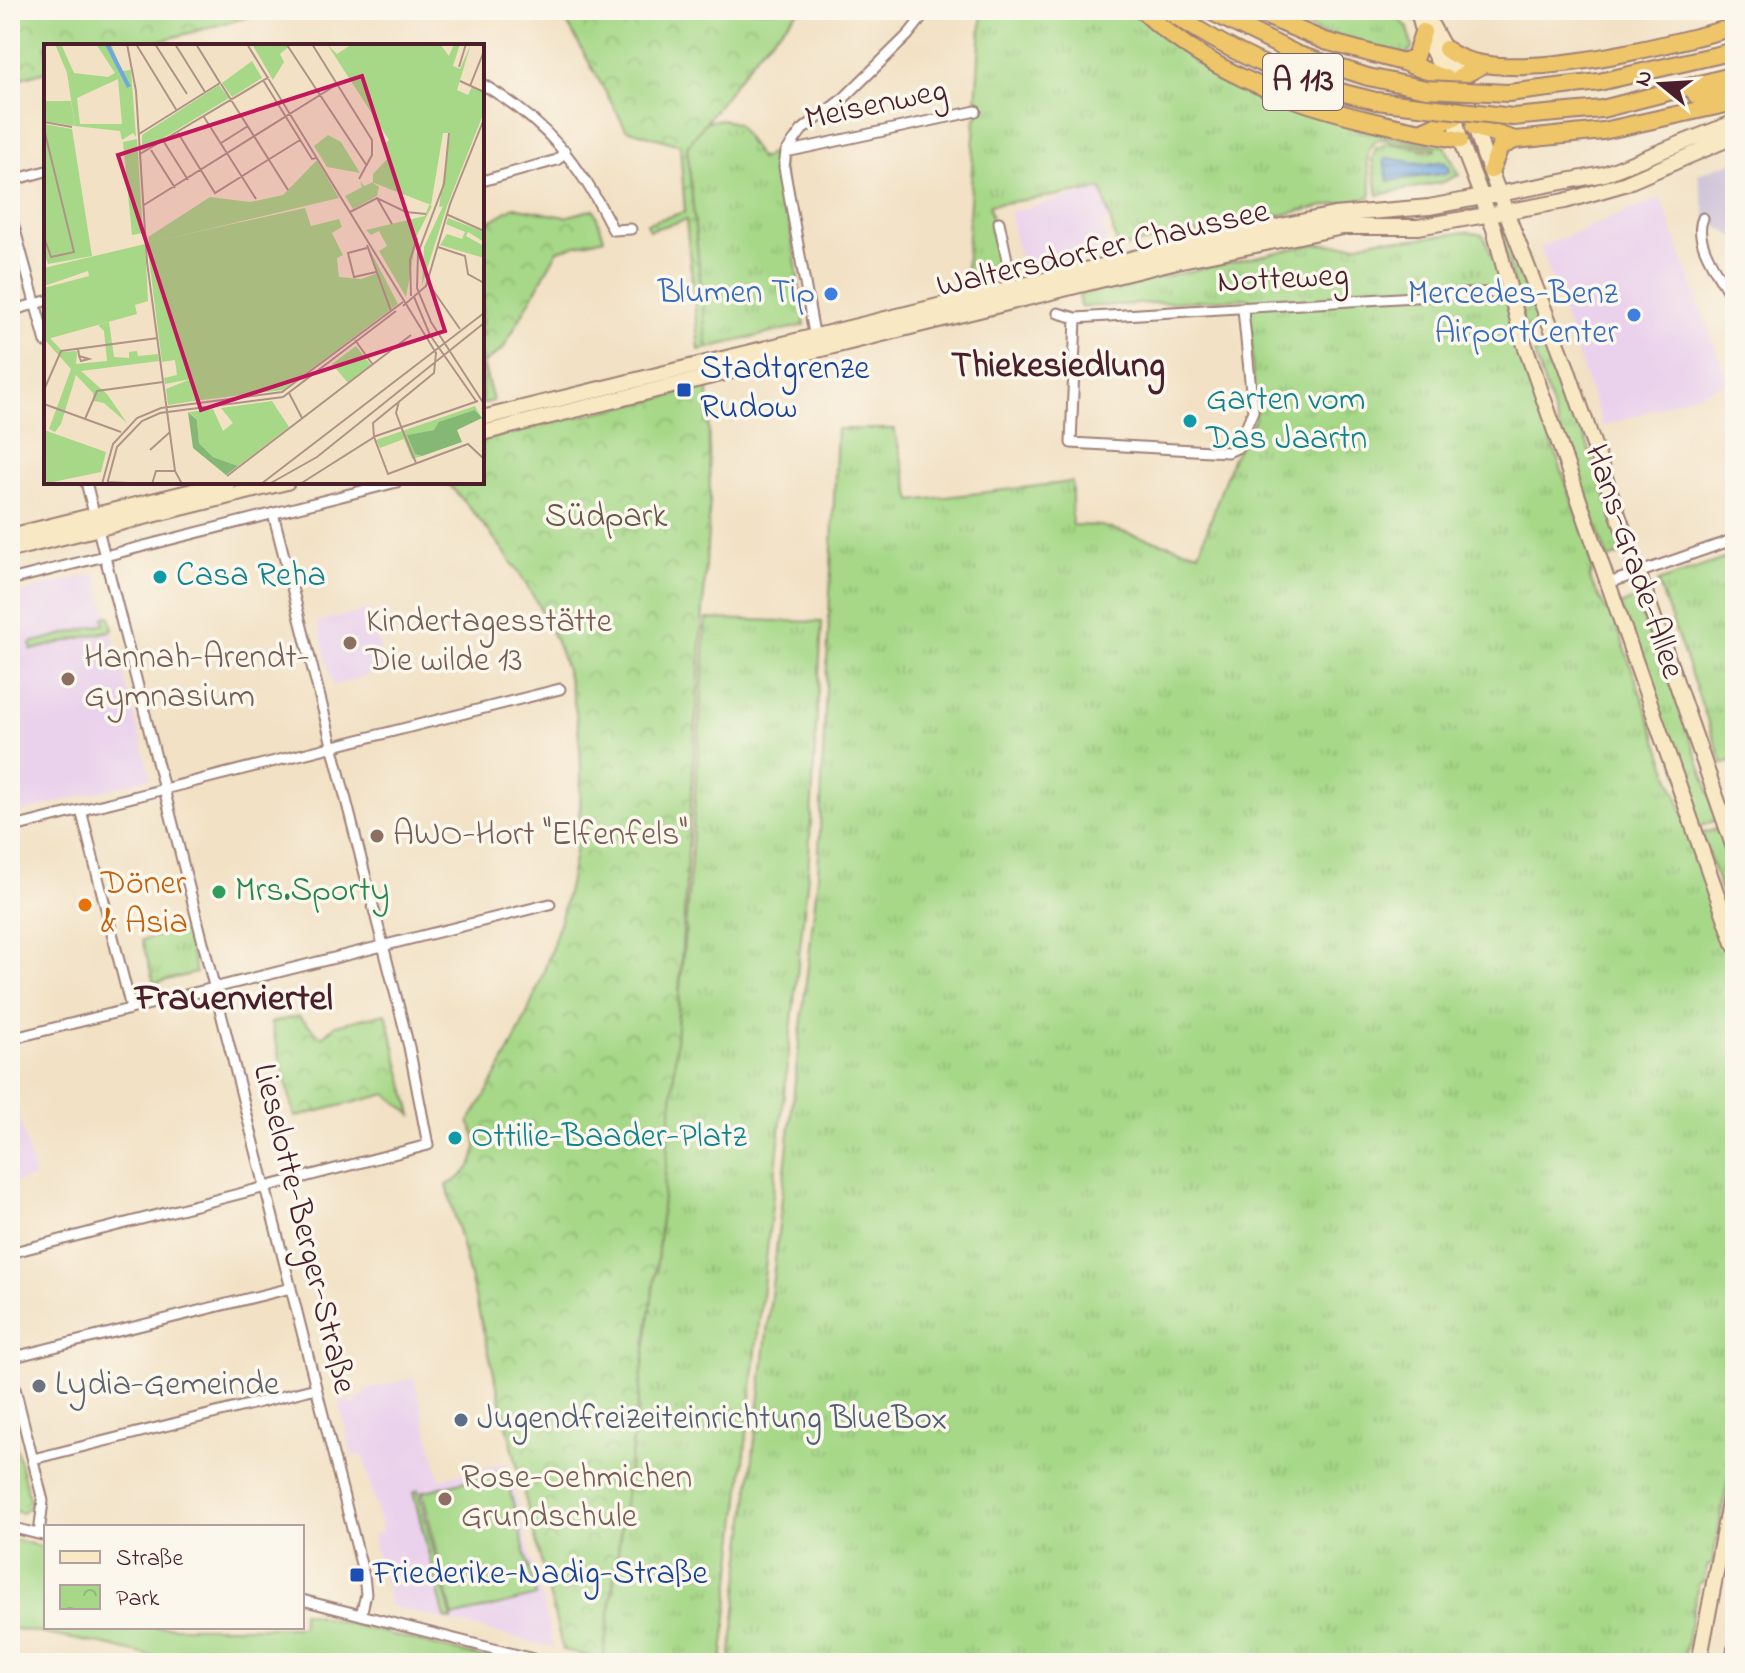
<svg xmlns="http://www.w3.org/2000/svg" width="1745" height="1673" font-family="'Indie Flower',sans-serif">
<defs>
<pattern id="grass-tufts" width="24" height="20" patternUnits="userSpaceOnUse" patternTransform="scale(2)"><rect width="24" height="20" fill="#a6d887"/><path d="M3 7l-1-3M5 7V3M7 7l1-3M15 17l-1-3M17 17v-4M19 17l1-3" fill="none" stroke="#90b975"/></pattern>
<pattern id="park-crowns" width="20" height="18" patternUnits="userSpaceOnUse" patternTransform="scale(2)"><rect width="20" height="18" fill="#a6d887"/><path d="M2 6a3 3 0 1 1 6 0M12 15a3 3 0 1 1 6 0" fill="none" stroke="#90b975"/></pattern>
<pattern id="water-rules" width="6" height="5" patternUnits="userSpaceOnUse" patternTransform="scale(2)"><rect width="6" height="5" fill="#71a6de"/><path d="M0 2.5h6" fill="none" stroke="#5f87b4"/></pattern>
</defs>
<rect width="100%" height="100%" fill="#fbf7ec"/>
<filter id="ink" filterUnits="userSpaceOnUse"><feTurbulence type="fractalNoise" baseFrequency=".0125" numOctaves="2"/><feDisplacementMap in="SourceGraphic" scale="16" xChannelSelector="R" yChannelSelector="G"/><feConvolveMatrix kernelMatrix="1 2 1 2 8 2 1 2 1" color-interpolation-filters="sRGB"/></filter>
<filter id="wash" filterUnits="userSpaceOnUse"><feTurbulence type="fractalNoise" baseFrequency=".006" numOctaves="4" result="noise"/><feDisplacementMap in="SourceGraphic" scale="32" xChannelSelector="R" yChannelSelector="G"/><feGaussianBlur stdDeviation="1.8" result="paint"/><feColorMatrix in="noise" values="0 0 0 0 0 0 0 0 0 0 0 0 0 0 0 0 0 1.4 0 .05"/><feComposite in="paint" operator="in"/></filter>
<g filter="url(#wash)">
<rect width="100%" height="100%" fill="#f2e1c4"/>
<!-- built -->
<path fill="#ead1ec" d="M1102,189L1110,221L1102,223L1109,251L1032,269L1021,263L1009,212Z
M1661,198L1728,383L1603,427L1540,247Z
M96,573L151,778L10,815V595Z
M370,609L385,670L333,686L317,622Z
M18,1110L35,1177L10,1184V1112Z
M414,1378L440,1479L507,1462L554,1648L390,1606L372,1535L382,1532L363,1455L352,1456L339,1402L349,1399L351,1405L356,1404L355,1398L366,1395L365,1390Z"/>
<!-- railway -->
<path fill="#cabfd6" d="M1735,161V237L1706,220L1698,174Z"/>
<!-- grass -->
<path fill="url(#grass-tufts)" stroke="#787c59" stroke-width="2" d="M982,10H1132L1197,64L1271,102L1358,127L1359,131L1445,146L1459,175L1443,182L1378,195L1372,159L1376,148L1389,143L1435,151L1436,148L1380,139C1355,150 1376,180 1370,197L1118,248L1102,189L989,205L1001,266L989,280L965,286L975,118L978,117L976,103Z
M1269,10H1390L1408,28L1412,49L1405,56L1321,33Z
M722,119L737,124L760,159L773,153L780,159L805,325L707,348L687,147L705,122Z
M1467,232L1483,235L1504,284L1515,339L1592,556L1589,557L1593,569L1589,578L1606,610L1611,609L1735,961V1423L1725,1442L1730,1450L1727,1462L1731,1464L1712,1565H1708L1704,1581L1698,1584L1683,1663H730L818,875L837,429H894L912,501L1072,482V525L1101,526L1199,553L1232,459L1255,419L1249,298L1080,307L1079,295L1315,244L1355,245L1383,238L1405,240Z
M1500,232H1505L1528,300L1540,323L1525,328Z
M1551,347L1555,353L1626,553L1608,559L1587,498L1580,489L1534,354Z
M1735,555V759L1723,764L1658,582Z
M1636,598L1656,654L1666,670L1719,819L1698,827L1620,605Z
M110,616L113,630L32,650L30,643L105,624L104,617Z
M706,619L822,622L808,874L722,1663H603L657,1261L691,859Z
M1722,827L1735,864V931L1701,834Z
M185,929L196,973L154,983L142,940Z"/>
<!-- park -->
<path fill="url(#park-crowns)" stroke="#787c59" stroke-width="2" d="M10,10H274L141,46H46V71L10,81Z
M560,10H800L759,51L687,147L707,348L699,350L686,220L649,230L647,223L685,212L680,145L626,129Z
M514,207L565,217L594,209L604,238L558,250L503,349L483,364L493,401L482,404V226Z
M708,387L710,499L673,1090L657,1261L603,1660L563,1650L447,1185C474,1173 484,1148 469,1122C555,989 620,790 554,637C529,579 489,529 447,482H482V439Z
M386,1013L412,1115L387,1094L295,1117L271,1023L298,1016L322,1037L336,1025Z
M10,1424L31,1505L22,1513L10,1510Z"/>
<!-- garden -->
<path fill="#a6d887" stroke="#787c59" stroke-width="2" d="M505,1471L536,1596L453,1617L422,1492Z
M418,1490L452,1620L445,1618L413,1492Z
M10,1538L46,1548V1627H302V1612L504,1663H179L106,1645L10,1628Z"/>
<!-- water -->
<path fill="url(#water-rules)" stroke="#5e6284" stroke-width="2" d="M1387,158L1426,164L1443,161L1450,168L1447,173L1388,181L1384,160Z"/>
</g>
<g filter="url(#ink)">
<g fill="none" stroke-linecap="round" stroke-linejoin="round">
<!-- street casing -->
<g stroke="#9e8078" stroke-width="13">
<path id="street" d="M482,84C546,121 581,165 613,230L631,229
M786,152L976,111
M10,181L46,171
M482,181L557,160L565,151
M10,212L46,342
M1703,218C1691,243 1725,282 1735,305
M999,222L1014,293
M10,311L46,301
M1058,313L1076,318L1512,291
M1076,318L1071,443L1228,452L1237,448L1253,411L1243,309
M815,339L784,167L786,152L802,130L845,97L908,35L928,10
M86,482L364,1576L366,1594L361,1615
M10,580L397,482
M1609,583L1735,539
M81,810L131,1008
M10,828L560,689
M10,1039L550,904
M10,1253L428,1145L409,1047L273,513
M10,1358L291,1288
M10,1368L43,1501L39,1534
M33,1459L316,1388
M10,1527L46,1536
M302,1600L549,1663"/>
</g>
<!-- secondary casing -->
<g stroke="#9e8078" stroke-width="18">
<path id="secondary" d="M1412,10L1432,26L1460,77L1484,155L1567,368L1735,851
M1420,18L1423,32L1447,79L1460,140L1494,229L1522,337L1735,946
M482,418L1175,248L1334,215L1429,207L1604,174L1735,122
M482,433L1177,261L1343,227H1418L1565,201L1624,184L1735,136
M10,536L229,482
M10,550L287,482
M1699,1663L1735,1471
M1732,1663L1735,1649"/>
</g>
<!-- highway casing -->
<g stroke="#9e8078" stroke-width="20">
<path id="highway" d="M1142,10C1231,94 1344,117 1460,140
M1167,10C1236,56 1296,83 1376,101
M1208,10L1296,54L1368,77
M1252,10L1325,41L1403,62L1415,57L1423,32
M1446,49C1496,92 1673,43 1735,27
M1403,62L1447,79
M1460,77L1481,66
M1508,93L1599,82L1735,51
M1696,95L1735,89
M1513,117L1602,109L1735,75
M1474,127L1515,140
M1422,131L1455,117
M1491,170L1500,147L1515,140L1603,131L1735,102"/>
</g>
<!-- street -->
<use href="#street" stroke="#fff" stroke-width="9"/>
<!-- secondary -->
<use href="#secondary" stroke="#f8e8c3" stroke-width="14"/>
<!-- highway -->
<use href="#highway" stroke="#eec569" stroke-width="16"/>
<!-- highway-bridge casing -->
<g stroke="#9e8078" stroke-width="20" stroke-linecap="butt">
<path id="highway-bridge" d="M1368,77L1426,89L1508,93
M1376,101L1513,117"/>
</g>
<!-- highway-bridge -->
<use href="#highway-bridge" stroke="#eec569" stroke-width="16"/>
</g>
</g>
<!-- markers -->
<g fill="#3f7fe0" stroke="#fbf7ec" stroke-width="3">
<circle cx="831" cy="294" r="8"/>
<circle cx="1634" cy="315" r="8"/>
</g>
<g fill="#1a4fb4" stroke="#fbf7ec" stroke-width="3">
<rect x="676" y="382" width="16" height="16" rx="4"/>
<rect x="349" y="1567" width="16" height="16" rx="4"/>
</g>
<g fill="#0f9aa8" stroke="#fbf7ec" stroke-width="3">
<circle cx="1190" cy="421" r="8"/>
<circle cx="160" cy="577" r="8"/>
<circle cx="455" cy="1138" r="8"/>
</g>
<g fill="#8d6e63" stroke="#fbf7ec" stroke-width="3">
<circle cx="350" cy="643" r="8"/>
<circle cx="68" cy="679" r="8"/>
<circle cx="377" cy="836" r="8"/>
<circle cx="445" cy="1499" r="8"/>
</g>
<circle fill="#2e9e5b" stroke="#fbf7ec" stroke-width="3" cx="219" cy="892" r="8"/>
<circle fill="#e8710a" stroke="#fbf7ec" stroke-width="3" cx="85" cy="905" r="8"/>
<circle fill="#6b7280" stroke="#fbf7ec" stroke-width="3" cx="39" cy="1386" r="8"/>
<circle fill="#5c6f8a" stroke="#fbf7ec" stroke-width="3" cx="461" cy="1420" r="8"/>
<g text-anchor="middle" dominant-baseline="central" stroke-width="7" stroke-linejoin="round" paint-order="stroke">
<!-- shield labels -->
<rect fill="#fbf7ec" stroke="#7f6065" stroke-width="2" x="1263" y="54" width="80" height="56" rx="6"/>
<g font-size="32" font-weight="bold" fill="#4a1f2b">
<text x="1303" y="82">A 113</text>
</g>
<!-- street labels -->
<g font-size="34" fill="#4a1f2b" stroke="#fbf7ec">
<text transform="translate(876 106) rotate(-12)">Meisenweg</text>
<text transform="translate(1103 250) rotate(-13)">Waltersdorfer Chaussee</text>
<text transform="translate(1283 280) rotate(-3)">Notteweg</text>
<text transform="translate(1633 562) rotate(71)">Hans-Grade-Allee</text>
<text transform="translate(303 1229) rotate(76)">Lieselotte-Berger-Straße</text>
</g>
<!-- shop labels -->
<g font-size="34" fill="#366cbe" stroke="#fbf7ec" text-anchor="end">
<text x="815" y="294">Blumen Tip</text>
<text x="1618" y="295">Mercedes-Benz<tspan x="1618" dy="39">AirportCenter</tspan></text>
</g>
<!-- transit labels -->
<g font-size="34" fill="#164399" stroke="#fbf7ec" text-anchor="start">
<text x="700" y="370">Stadtgrenze<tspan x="700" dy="39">Rudow</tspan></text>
<text x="373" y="1575">Friederike-Nadig-Straße</text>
</g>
<!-- culture labels -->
<g font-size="34" fill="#0d838f" stroke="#fbf7ec" text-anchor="start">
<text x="1206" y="401">Garten vom<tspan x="1206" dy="39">Das Jaartn</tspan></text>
<text x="176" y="577">Casa Reha</text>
<text x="471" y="1138">Ottilie-Baader-Platz</text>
</g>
<!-- park labels -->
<g font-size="34" fill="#665647" stroke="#fbf7ec">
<text x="606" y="518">Südpark</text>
</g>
<!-- education labels -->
<g font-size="34" fill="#785e54" stroke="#fbf7ec" text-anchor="start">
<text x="366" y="623">Kindertagesstätte<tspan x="366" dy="39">Die wilde 13</tspan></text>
<text x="84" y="659">Hannah-Arendt-<tspan x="84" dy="39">Gymnasium</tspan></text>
<text x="393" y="836">AWO-Hort "Elfenfels"</text>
<text x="461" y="1479">Rose-Oehmichen<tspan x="461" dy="39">Grundschule</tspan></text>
</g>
<!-- food labels -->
<g font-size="34" fill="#c56008" stroke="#fbf7ec" text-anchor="start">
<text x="101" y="885">Döner<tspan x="101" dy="39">&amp; Asia</tspan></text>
</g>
<!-- leisure labels -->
<g font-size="34" fill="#27864d" stroke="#fbf7ec" text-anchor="start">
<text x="235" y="892">Mrs.Sporty</text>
</g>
<!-- worship labels -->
<g font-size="34" fill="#5b616d" stroke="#fbf7ec" text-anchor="start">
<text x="55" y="1386">Lydia-Gemeinde</text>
</g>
<!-- service labels -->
<g font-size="34" fill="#4e5e75" stroke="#fbf7ec" text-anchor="start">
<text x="477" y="1420">Jugendfreizeiteinrichtung BlueBox</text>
</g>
<!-- neighbourhood labels -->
<g font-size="36" font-weight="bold" fill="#4a1f2b" stroke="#fbf7ec">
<text x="1058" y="367">Thiekesiedlung</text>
</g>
<!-- quarter labels -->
<g font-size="38" font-weight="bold" fill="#4a1f2b" stroke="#fbf7ec">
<text x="234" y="1000">Frauenviertel</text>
</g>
</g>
<!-- overview -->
<g transform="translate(44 44)">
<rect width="440" height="440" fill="#f2e1c4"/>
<path d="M208,0H248L236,10L240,18L229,36ZM329,139L335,143L333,152L309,165L301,152ZM400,160L403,162L378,241L380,203ZM385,161L388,162L373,191L362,253L335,207L343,202L335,187L327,191L322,186L381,172ZM261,164L267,182L295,175L298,183L288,189L299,211L293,214L295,233L317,235L334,229L325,204L354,260L239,346L150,357L147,335L121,340L120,334L133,331L131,316L118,318L103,199ZM404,174L440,188V198L424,188L422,192L440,202V214L396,201L403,190L418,195L421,188L402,180ZM101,200L104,257L91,261L93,270L0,296V244L45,232L44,227L0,242V224ZM312,302L327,321L304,339L288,320ZM228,357L245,383L194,422L169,413L155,399L153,376L145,368L169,365L179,387L189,379L177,364ZM431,362L440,378L432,366L390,386L364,391L371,410L378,412L368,415L360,395L336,404L332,396ZM0,386L62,408L57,428L4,439L1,434L0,440Z" fill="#a6d887"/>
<path d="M431,366L438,374L413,386L418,398L378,412L371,410L363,391L390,386L395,378ZM144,368L153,376L155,399L169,413L194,422L182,431L149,404Z" fill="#84b874"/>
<path d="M11,0H17L30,29L64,33L71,29L52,0H67L78,27L87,26L92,93L89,89L78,96L76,87L31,82L23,29ZM74,35L78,80H36L33,54ZM283,0L293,10L308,0H396L405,12L410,0H416L409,22L416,25L427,0L413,46L424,51L428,43L440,49V68L403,162L395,163L406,89H399L387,161L330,139L301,152L318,143L316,137L320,142L329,138V130L344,114L339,101L345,96ZM208,17L218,34L188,53L178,39ZM175,41L185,54L98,107V91ZM284,91L297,98L316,129L283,123L270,102ZM273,116L295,154L105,199L104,193L166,153L206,158L239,151ZM65,278L70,313L85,314V308L93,307L94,312L114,310L115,317L37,327L63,350L83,379L60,359L50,357L49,349L32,331L17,380L11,388L5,385L27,325L0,295L6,294L19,308L33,307L32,320L63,317L60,287L54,281Z" fill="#a6d887" fill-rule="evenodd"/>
<path d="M0,57H27L31,82L0,77ZM0,80L28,85L48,212L4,220L0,209ZM93,95L99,189L88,191L79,98ZM147,335L150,357L124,361L122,345Z" fill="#a6d887"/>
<path fill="none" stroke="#71a6de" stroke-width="4" d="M63,0L85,43"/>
<path fill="none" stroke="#af9387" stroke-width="2" d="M83,0L92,47L103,218L131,427L138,440M92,0L133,67M111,0L143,50M131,0L161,48M203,0L392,309L390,329L329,379L330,393M268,0L328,96V111L315,135M243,1L323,122M415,23L422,0M219,36L268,115L273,114M416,37L440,48M177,40L244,146M426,42L440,7M160,73L212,155M0,78L28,83M0,85L30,208L7,213L0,193M134,89L171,149L256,96M405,89L400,140L374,209L373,244L387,278L440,360M95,90L176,39L152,0M120,98L144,136M177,99L204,82M107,106L131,144M96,110L225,33M333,154L348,180M100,161L292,41M306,168L333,154L362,168L382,170M402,170L440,187M323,201L347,267M394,203L421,212L424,230L440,239M323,204L304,209L310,233L332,228M384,239L416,285M367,252L366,216L373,194M370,253L386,291L432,357M359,262L382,242L406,160L440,75M311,296L329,321M34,304L35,312L45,315L37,317L35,312M0,346L17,307L114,294M245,349L258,374M355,357L352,369L358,385M0,360L77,388M41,375L53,347L119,338M358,385L372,419M330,393L344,430L424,400L440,415M106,406L126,388M183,432L367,291M63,438L106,440M58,440L69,400L93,374L117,364L238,348L359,258M63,440L73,403L98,377L116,369L239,353L352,267M108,440L112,427H131M217,440L440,269M225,440L273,413L440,279M256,440L332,392L434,357"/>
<path fill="#c2185b" fill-opacity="0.15" stroke="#c2185b" stroke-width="4" d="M318,32L401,287L157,366L74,111Z"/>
<rect width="440" height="440" fill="none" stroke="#4a1f2b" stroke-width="4"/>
</g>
<!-- margin -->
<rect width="1745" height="1673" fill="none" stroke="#fbf7ec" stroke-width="40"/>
<!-- legend -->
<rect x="44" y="1525" width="260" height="104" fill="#fbf7ec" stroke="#b4a19f" stroke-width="2"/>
<rect x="60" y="1551" width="40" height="12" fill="#f8e8c3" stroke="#b4a19f" stroke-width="2"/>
<text x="116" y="1565" font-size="24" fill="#4a1f2b">Straße</text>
<rect x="60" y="1585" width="40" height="24" fill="url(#park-crowns)" stroke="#b4a19f" stroke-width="2"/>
<text x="116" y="1605" font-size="24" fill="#4a1f2b">Park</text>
<!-- north arrow -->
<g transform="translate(1661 84) rotate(288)" stroke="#fbf7ec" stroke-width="6" paint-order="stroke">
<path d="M0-6L14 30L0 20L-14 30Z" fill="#4a1f2b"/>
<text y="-12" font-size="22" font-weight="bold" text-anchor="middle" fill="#4a1f2b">N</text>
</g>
</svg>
